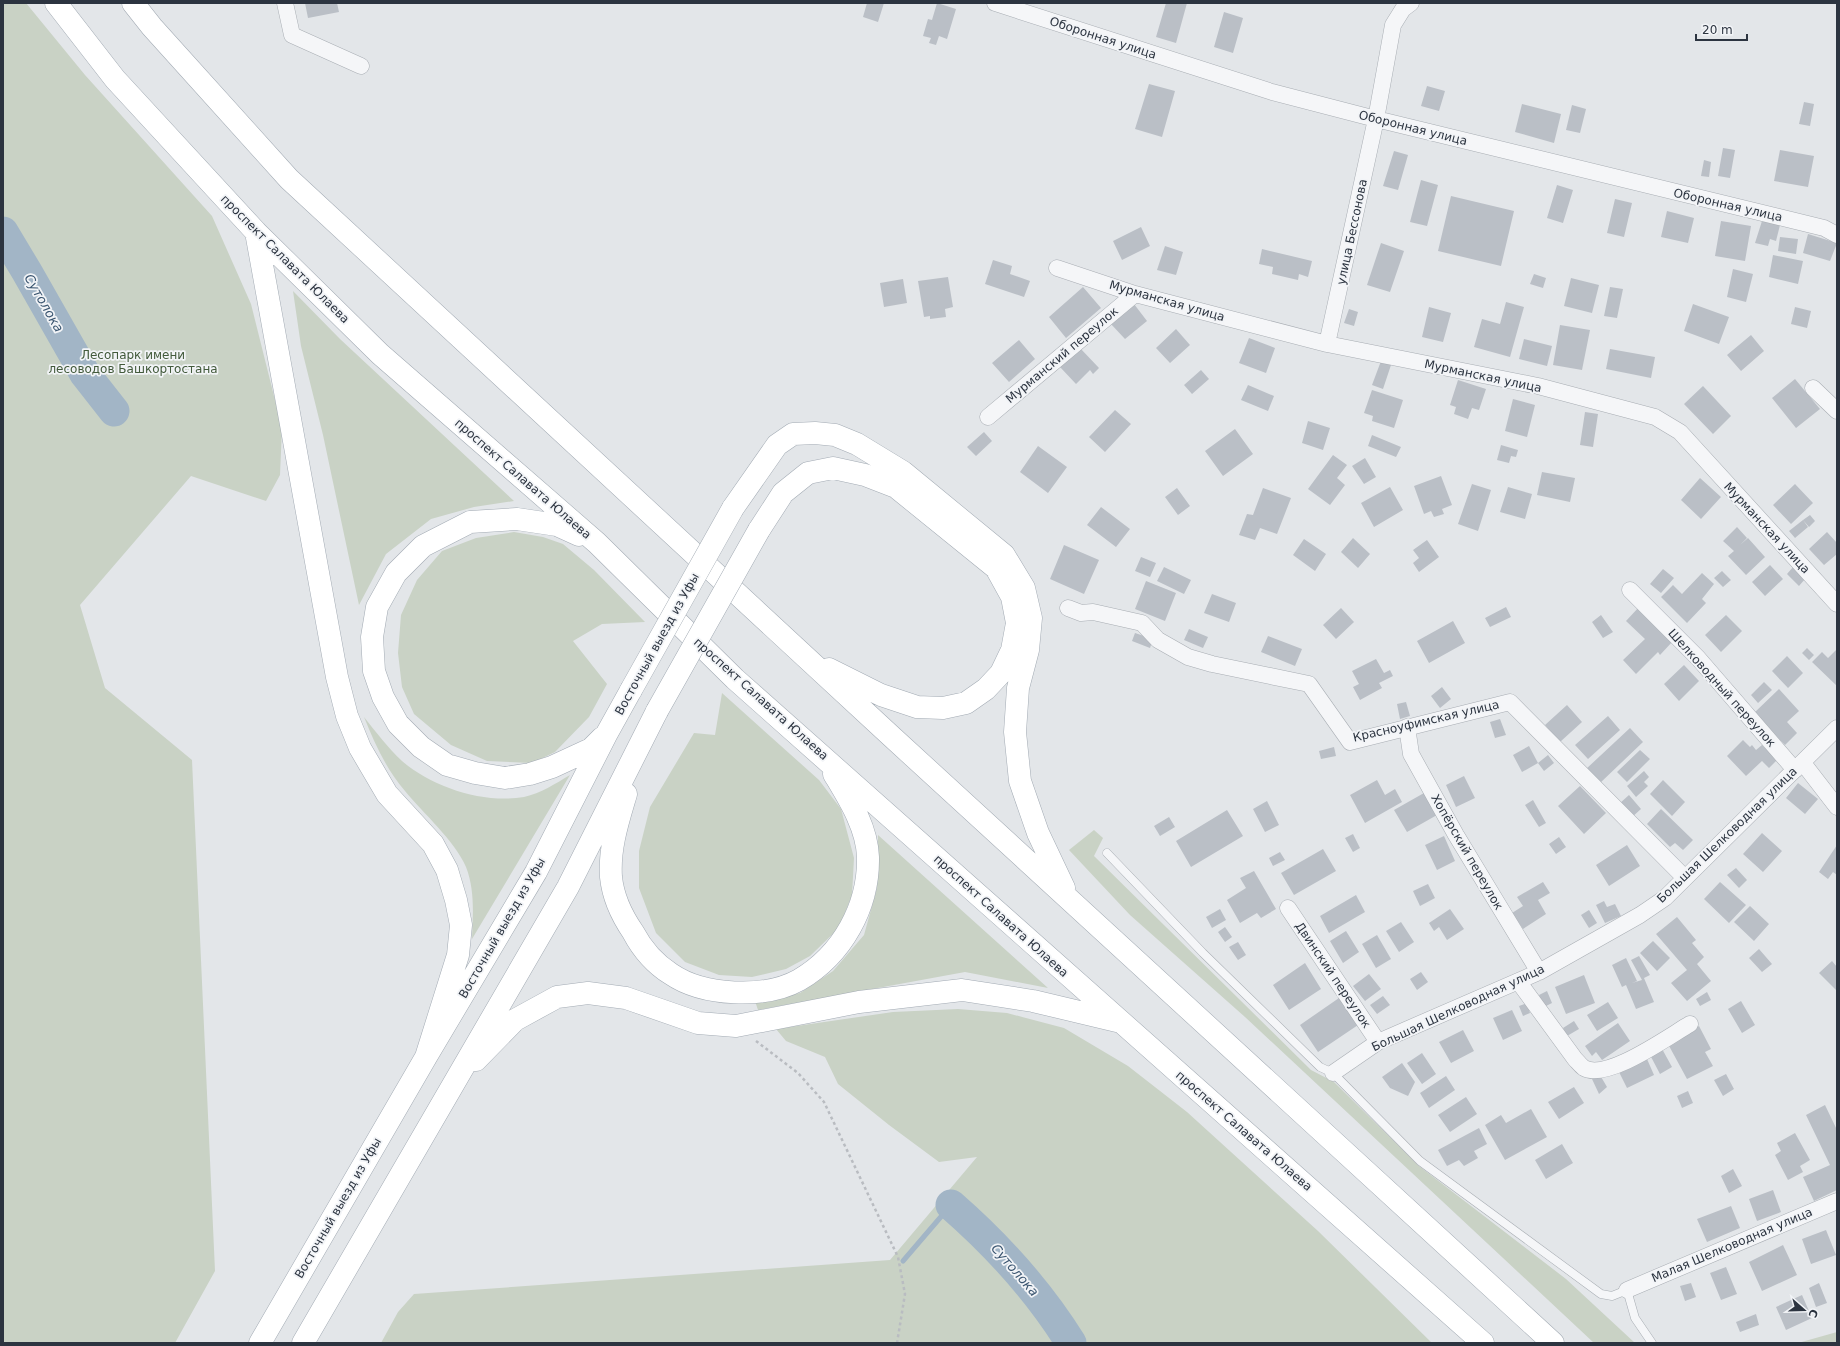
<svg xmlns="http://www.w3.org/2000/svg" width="1840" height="1346" font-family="'DejaVu Sans',sans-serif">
<rect width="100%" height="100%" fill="#e3e6e9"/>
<!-- green -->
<path fill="#c9d2c5" d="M3,3H26L85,75L212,216L251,304L282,428L280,475L266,501L191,476L80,605L105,688L192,760L215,1271L175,1343H3Z
M293,291L340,339L514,501L474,507L431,519L386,554L359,605L323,435L301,346Z
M514,532L543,537L563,544L594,570L645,622L602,624L573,641L607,684L589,717L555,752L532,763L487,761L451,745L414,714L402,687L398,653L401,615L417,580L442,551L476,538Z
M722,693L819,780L841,809L854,858L852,895L839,928L810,956L786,969L752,977L719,975L685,962L656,933L639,888V851L650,807L694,733L715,735Z
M364,717C376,732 388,748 402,761C432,787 483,804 524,797C541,793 555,784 570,775L472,939C473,915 475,890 466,867C455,841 423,813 405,791C386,769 375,744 364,717Z
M1094,830L1103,838L1094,856L1311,1070L1334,1082L1419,1166L1566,1279L1635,1343H1594L1245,1017L1130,915L1069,850Z
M878,835L1048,988L965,972L758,1010L755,1001L800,993L833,971L864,935L877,888Z
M958,1009L1007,1013L1064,1028L1128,1066L1187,1112L1318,1231L1432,1343H381L398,1312L414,1294L890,1260L977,1157L939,1162L889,1125L838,1084L825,1057L786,1041L776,1029L893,1012Z
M1837,1332V1343H1798Z"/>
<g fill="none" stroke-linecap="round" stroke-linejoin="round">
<!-- stream -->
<path stroke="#a2b5c6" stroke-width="5" d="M903,1261L951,1205"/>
<!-- river -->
<path stroke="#a2b5c6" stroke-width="31" d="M3,232L27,272L85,374L114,411
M951,1205C998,1246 1038,1290 1071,1343"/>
</g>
<!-- building -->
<path fill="#babfc6" d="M305,3H337L339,12L308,18Z
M867,3H884L878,22L863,17Z
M937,3L956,9L947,39L939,36L936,45L929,43L931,38L923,36L928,19L932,20Z
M1166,3H1187L1176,43L1156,37Z
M1224,12L1243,18L1233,53L1214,47Z
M1149,84L1175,91L1162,137L1135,129Z
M1427,86L1445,91L1439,111L1421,106Z
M1804,102L1814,104L1810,126L1799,124Z
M1522,104L1561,114L1554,143L1515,132Z
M1572,105L1586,109L1580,133L1566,130Z
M1723,148L1735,150L1730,178L1718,176Z
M1780,150L1814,156L1808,187L1774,181Z
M1394,151L1408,155L1398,190L1383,186Z
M1704,160L1711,162L1709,177L1701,176Z
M1421,180L1438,185L1427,226L1410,222Z
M1557,185L1573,190L1563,223L1547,218Z
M1451,196L1514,211L1501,266L1438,251Z
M1615,199L1632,203L1624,237L1607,233Z
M1667,211L1694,218L1688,243L1661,237Z
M1721,221L1751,226L1745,261L1715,256Z
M1762,221L1780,225L1776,241L1770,239L1768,246L1755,243Z
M1141,227L1150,246L1122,260L1113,241Z
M1808,234L1837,243L1830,261L1803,253Z
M1780,237L1798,239L1796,254L1778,251Z
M1381,243L1404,251L1390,292L1367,285Z
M1165,246L1183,252L1176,275L1157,270Z
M1262,249L1312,261L1308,277L1299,274L1298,280L1272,274L1273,267L1259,264Z
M1773,255L1803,261L1798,284L1769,277Z
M993,260L1012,266L1010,274L1030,281L1024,297L985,284Z
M1733,269L1753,274L1746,302L1727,297Z
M1534,274L1546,278L1543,288L1530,284Z
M948,277L953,307L945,309L946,317L930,319V316L924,317L918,281Z
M1571,278L1599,285L1592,313L1564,306Z
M903,279L907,303L884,307L880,283Z
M1083,287L1101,308L1066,338L1049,317Z
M1610,287L1623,289L1617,318L1604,316Z
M1506,302L1524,307L1510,357L1474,347L1482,319L1500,324Z
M1134,304L1147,321L1125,339L1110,323Z
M1693,304L1729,317L1719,344L1684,331Z
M1429,307L1451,313L1443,342L1422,337Z
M1795,307L1811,311L1807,328L1791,324Z
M1349,309L1358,312L1354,326L1344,323Z
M1560,325L1590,330L1582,370L1553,365Z
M1176,329L1190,345L1170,363L1156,348Z
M1751,335L1764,351L1741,371L1727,355Z
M1249,338L1275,348L1266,373L1239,363Z
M1524,339L1552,346L1547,366L1519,359Z
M1019,340L1035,359L1009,382L992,363Z
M1080,348L1099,368L1093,374L1090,370L1076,384L1060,367Z
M1610,349L1655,357L1651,378L1606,369Z
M1381,361L1391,365L1383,389L1372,385Z
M1201,370L1209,379L1192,394L1184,385Z
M1795,379L1820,409L1796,428L1772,398Z
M1458,380L1486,389L1479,410L1472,408L1468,419L1454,414L1456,407L1450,405Z
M1248,385L1274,396L1268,411L1241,400Z
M1703,386L1731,416L1713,434L1684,404Z
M1372,390L1403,400L1394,428L1372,421L1373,416L1364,413Z
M1513,399L1535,405L1527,437L1505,431Z
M1115,410L1131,424L1105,452L1089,437Z
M1585,412L1598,414L1593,447L1580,445Z
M1308,421L1330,428L1323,450L1302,443Z
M1235,429L1253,454L1223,476L1205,451Z
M984,432L992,441L976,456L967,447Z
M1372,435L1401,447L1396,457L1368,446Z
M1501,445L1518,450L1516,457L1511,456L1509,463L1497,460Z
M1038,446L1067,467L1048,493L1020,472Z
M1333,455L1347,465L1337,478L1345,485L1330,505L1308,489Z
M1365,458L1376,477L1364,484L1352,466Z
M1542,472L1575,478L1570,502L1537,495Z
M1441,476L1452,505L1442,509L1444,514L1434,517L1431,511L1424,514L1414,486Z
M1700,478L1721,497L1701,519L1681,500Z
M1472,484L1491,490L1478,531L1458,524Z
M1795,484L1813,503L1791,524L1773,505Z
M1390,487L1403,510L1374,527L1361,503Z
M1508,487L1532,494L1525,519L1500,512Z
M1177,488L1190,506L1178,515L1165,497Z
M1263,488L1291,498L1277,534L1260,528L1255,540L1239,535L1247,514L1253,515Z
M1101,507L1130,529L1116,547L1087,525Z
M1810,515L1815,521L1809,527L1803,520Z
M1803,520L1808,527L1795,538L1789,531Z
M1737,527L1747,538L1740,545L1748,538L1765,557L1746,575L1728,556L1734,551L1723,541Z
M1827,532L1837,543V554L1824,565L1809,549Z
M1353,538L1370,554L1358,568L1341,552Z
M1304,539L1326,554L1315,571L1293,555Z
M1427,540L1439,557L1419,572L1413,563L1419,558L1413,550Z
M1064,545L1099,560L1084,594L1050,579Z
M1141,557L1156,563L1150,577L1135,571Z
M1770,565L1783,579L1765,596L1752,582Z
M1164,567L1191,580L1184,594L1157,581Z
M1793,567L1805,579L1799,586L1787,574Z
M1663,569L1674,578L1661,593L1650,584Z
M1722,571L1731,580L1723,587L1714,578Z
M1702,573L1714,584L1702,599L1706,603L1687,623L1661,597L1673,585L1682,594Z
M1146,581L1176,593L1165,621L1135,609Z
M1212,594L1236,603L1229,622L1204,613Z
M1506,607L1511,617L1490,627L1485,618Z
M1639,607L1673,641L1660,655L1658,652L1636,674L1623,660L1645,639L1626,621Z
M1341,608L1354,622L1336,639L1323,625Z
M1601,615L1613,632L1603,638L1592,622Z
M1726,615L1742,631L1721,652L1705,635Z
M1453,621L1465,643L1429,663L1417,641Z
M1189,629L1208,637L1203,648L1184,640Z
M1135,633L1153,639L1150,648L1132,641Z
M1268,636L1302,649L1295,666L1261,652Z
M1807,648L1814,655L1809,660L1802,653Z
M1837,649V686L1812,662L1822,652L1828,658Z
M1787,656L1803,673L1788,688L1772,671Z
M1376,659L1384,673L1390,670L1393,676L1379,683L1382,688L1360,700L1353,687L1359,684L1352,671Z
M1684,665L1699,681L1679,701L1664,684Z
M1764,682L1772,690L1758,703L1751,695Z
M1442,687L1451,699L1440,708L1431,696Z
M1779,689L1799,711L1787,722L1797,733L1785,745L1754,713Z
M1406,702L1410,716L1400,719L1397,704Z
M1567,705L1582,722L1560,742L1545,725Z
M1608,716L1620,730L1588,759L1575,745Z
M1500,719L1506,735L1495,738L1490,722Z
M1630,728L1643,742L1599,784L1585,770Z
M1743,740L1750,747L1752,745L1756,750L1762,745L1777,760L1769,768L1762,761L1746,776L1727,756Z
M1529,746L1538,763L1522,772L1513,755Z
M1334,747L1336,756L1321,759L1319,751Z
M1640,750L1650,759L1627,782L1617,772Z
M1548,755L1554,763L1544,771L1538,763Z
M1644,771L1649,777L1644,782L1648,786L1636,797L1627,786Z
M1464,776L1475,798L1456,807L1446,785Z
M1377,780L1385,795L1395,789L1402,802L1365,823L1350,795Z
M1663,780L1685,802L1672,816L1650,794Z
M1798,783L1818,799L1805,814L1786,798Z
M1580,786L1606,813L1584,834L1558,806Z
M1424,793L1437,815L1407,832L1394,810Z
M1629,795L1641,809L1631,818L1619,804Z
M1533,800L1546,823L1539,827L1525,805Z
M1267,801L1279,825L1265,832L1253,809Z
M1661,809L1693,840L1683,850L1675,843L1670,847L1647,824Z
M1227,810L1243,836L1191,867L1176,841Z
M1169,817L1175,827L1160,836L1154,826Z
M1762,833L1782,851L1763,872L1743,854Z
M1353,834L1360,848L1353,852L1345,838Z
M1444,836L1455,861L1437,870L1425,845Z
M1559,837L1566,847L1556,854L1549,844Z
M1627,845L1640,866L1609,886L1596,865Z
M1837,845V875L1833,872L1828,879L1819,872Z
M1323,849L1336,871L1294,895L1281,873Z
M1280,852L1285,860L1273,866L1269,858Z
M1736,868L1747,880L1739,888L1727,875Z
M1254,871L1276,909L1261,918L1257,913L1240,923L1227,900L1246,888L1240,878Z
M1543,882L1550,893L1538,900L1546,914L1523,929L1512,913L1523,906L1517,897Z
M1720,882L1746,905L1729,923L1704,899Z
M1428,884L1435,898L1420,906L1413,891Z
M1356,895L1365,912L1329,933L1320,916Z
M1604,901L1607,907L1615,904L1621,916L1605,923L1596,905Z
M1750,906L1769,924L1754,941L1734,922Z
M1220,909L1226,920L1212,928L1206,917Z
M1450,909L1464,929L1447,940L1439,927L1434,931L1429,923Z
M1589,910L1597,923L1589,928L1581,915Z
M1677,917L1696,940L1692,943L1704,957L1697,964L1711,981L1687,1001L1671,983L1687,970L1656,934Z
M1401,922L1414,942L1399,952L1386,931Z
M1225,927L1232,937L1225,942L1218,932Z
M1346,931L1359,952L1343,963L1330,941Z
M1377,935L1391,959L1376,968L1362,944Z
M1653,941L1670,958L1657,971L1640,953Z
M1238,942L1246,955L1238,960L1229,947Z
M1759,949L1772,964L1762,972L1749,958Z
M1639,956L1650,975L1644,978L1654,1002L1636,1009L1626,985L1622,987L1612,965L1626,958L1637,981L1632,983L1642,980L1631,960Z
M1832,961L1837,967V991L1819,973Z
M1305,963L1321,989L1289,1010L1273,985Z
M1421,972L1428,982L1417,990L1410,979Z
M1369,974L1381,989L1365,1001L1353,986Z
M1584,975L1595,1003L1566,1014L1555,987Z
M1547,991L1552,1003L1544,1007L1539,995Z
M1707,992L1711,1000L1700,1006L1696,999Z
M1383,996L1390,1005L1377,1014L1370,1005Z
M1339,998L1358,1025L1318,1052L1300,1025Z
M1741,1001L1755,1025L1742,1033L1728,1009Z
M1608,1002L1618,1018L1597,1031L1587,1015Z
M1527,1003L1530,1013L1523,1016L1519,1006Z
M1512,1010L1522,1031L1503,1040L1493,1018Z
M1574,1021L1579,1029L1567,1036L1563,1028Z
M1618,1023L1630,1041L1602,1060L1596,1052L1592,1056L1585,1046Z
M1699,1026L1711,1049L1705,1052L1713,1066L1687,1079L1668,1044Z
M1463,1030L1474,1051L1451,1063L1439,1042Z
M1661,1047L1672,1067L1660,1074L1649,1053Z
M1422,1053L1436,1074L1422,1084L1407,1063Z
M1647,1059L1654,1075L1627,1088L1619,1072Z
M1402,1063L1415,1082L1408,1096L1390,1088L1382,1077Z
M1726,1074L1734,1089L1723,1096L1714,1080Z
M1600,1075L1607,1087L1599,1094L1592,1079Z
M1446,1076L1455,1090L1429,1108L1420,1093Z
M1574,1087L1584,1103L1559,1119L1548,1102Z
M1688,1091L1693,1103L1682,1108L1677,1096Z
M1466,1097L1477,1114L1450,1132L1438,1115Z
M1825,1105L1837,1130V1190L1814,1201L1803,1177L1830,1165L1806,1115Z
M1531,1109L1547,1137L1505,1160L1485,1125L1501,1115L1506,1123Z
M1479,1128L1487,1144L1474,1151L1478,1158L1464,1166L1459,1160L1447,1166L1438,1150Z
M1795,1133L1810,1160L1800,1166L1803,1172L1788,1180L1775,1155L1781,1151L1777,1143Z
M1562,1144L1573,1163L1546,1179L1535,1160Z
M1733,1169L1742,1186L1729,1193L1721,1176Z
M1773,1190L1781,1212L1757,1221L1749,1199Z
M1731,1206L1740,1228L1707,1242L1697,1219Z
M1826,1230L1836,1255L1811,1264L1802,1239Z
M1783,1245L1797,1275L1762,1291L1749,1262Z
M1726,1267L1737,1294L1721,1300L1710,1273Z
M1691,1283L1696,1297L1685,1301L1680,1286Z
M1819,1283L1827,1303L1816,1307L1809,1288Z
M1802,1295L1812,1318L1786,1330L1776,1307Z
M1756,1314L1759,1325L1740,1332L1736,1322Z"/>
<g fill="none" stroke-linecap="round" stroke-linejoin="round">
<!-- service casing -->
<g stroke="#a8adb3" stroke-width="9">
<path id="service" d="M1107,853L1203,953L1320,1067L1333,1073L1420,1161L1601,1294L1612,1296L1627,1290L1635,1318L1652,1343"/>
</g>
<!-- minor casing -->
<g stroke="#a8adb3" stroke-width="17">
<path id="minor" d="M285,3L292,35L361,66
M995,3L1272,92L1376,119L1824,228L1837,235
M1057,268L1135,294L1327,344L1538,386L1655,417L1680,432L1837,604
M1327,344L1376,119L1393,25L1403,9L1411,3
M1813,388L1837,411
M988,417L1135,294
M1630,590L1698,658L1795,770
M1068,608L1081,613L1093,612L1142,623L1158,640L1188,657L1212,664L1309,684L1350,742L1510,702L1685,878
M1407,727L1411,754L1456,835L1539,972
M1803,763L1837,807
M1288,908L1378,1042
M1518,981L1575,1059C1578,1062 1581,1066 1584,1068C1607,1081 1669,1036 1690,1024
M1333,1073L1378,1042L1539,972L1640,915L1665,898L1837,728
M1627,1290L1837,1201"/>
</g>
<!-- primary casing -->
<g stroke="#a3abb4" stroke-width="23">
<path id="primary" d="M56,3L115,79L256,232L380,354L597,543L735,679L1483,1343
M133,3L152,27L289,179L891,736L1553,1343
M256,232L337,677L347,716L360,748L387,794L433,844L447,870L456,900L461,925L458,955L426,1057
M733,508L777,445L793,434L815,433L835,435L857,444L903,472L1004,555L1024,588L1031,618L1028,650L1018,688L1015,732L1020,781L1038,833L1064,888
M759,530L783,493L808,473L833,468L865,475L896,487L996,568L1012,597L1017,623L1012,650L1001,673L986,689L966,703L943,708L917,707L881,695L829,669
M579,535L557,525L517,519L470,522L423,546L396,573L377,607L372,637L374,671L383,697L398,724L421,747L447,765L475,773L505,778L530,774L552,767L591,749L602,738
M626,794C618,821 609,848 611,877C613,897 622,916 633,932C642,949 655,964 671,974C703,996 765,999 799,980C842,955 869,907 868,857C867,827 849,799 834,774
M476,1060L515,1020L557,997L588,993L626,998L698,1023L736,1026L859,1002L962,990L1033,1001L1117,1021
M260,1343L426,1057L536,872L606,735L631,690
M303,1343L568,887L657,711"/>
</g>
<!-- path -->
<path stroke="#b9bcc1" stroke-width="2.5" stroke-dasharray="3 3" stroke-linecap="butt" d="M756,1041L798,1073L824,1102L898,1257L905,1294L897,1343"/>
<!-- service -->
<use href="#service" stroke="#f5f6f8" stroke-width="8"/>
<!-- minor -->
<use href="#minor" stroke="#f5f6f8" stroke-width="16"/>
<!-- primary -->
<use href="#primary" stroke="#fff" stroke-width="22"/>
<!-- primary-bridge casing -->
<g stroke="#a3abb4" stroke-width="23" stroke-linecap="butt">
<path id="primary-bridge" d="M631,690L733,508
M657,711L759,530"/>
</g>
<!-- primary-bridge -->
<use href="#primary-bridge" stroke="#fff" stroke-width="22"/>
</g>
<g text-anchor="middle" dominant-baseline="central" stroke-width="3.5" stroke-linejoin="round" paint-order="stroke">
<!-- street labels -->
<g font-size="12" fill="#2c3440" stroke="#f2f4f7">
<text transform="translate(1103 38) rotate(18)">Оборонная улица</text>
<text transform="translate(1413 128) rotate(14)">Оборонная улица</text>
<text transform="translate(1728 205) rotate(13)">Оборонная улица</text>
<text transform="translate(1352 232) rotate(-78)">улица Бессонова</text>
<text transform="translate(285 259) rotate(45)">проспект Салавата Юлаева</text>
<text transform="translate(1167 301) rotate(16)">Мурманская улица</text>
<text transform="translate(1062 355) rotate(-40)">Мурманский переулок</text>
<text transform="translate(1483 376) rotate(12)">Мурманская улица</text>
<text transform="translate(523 479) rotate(41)">проспект Салавата Юлаева</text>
<text transform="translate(1767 528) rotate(47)">Мурманская улица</text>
<text transform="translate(657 644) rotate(-61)">Восточный выезд из Уфы</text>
<text transform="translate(1722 688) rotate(48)">Шелководный переулок</text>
<text transform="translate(761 699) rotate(42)">проспект Салавата Юлаева</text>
<text transform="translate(1426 721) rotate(-13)">Красноуфимская улица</text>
<text transform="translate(1727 835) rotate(-44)">Большая Шелководная улица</text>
<text transform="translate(1467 852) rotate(60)">Хопёрский переулок</text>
<text transform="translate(1001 916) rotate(42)">проспект Салавата Юлаева</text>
<text transform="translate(502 928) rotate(-60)">Восточный выезд из Уфы</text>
<text transform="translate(1333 975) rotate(56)">Двинский переулок</text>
<text transform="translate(1458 1008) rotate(-25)">Большая Шелководная улица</text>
<text transform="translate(1244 1131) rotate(41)">проспект Салавата Юлаева</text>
<text transform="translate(338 1208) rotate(-60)">Восточный выезд из Уфы</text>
<text transform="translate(1732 1245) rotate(-23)">Малая Шелководная улица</text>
</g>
<!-- park labels -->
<g font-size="12" fill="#425a3b" stroke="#f2f4f7">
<text x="133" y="355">Лесопарк имени<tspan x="133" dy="14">лесоводов Башкортостана</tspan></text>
</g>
<!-- water labels -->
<g font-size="13" font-style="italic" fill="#3a5570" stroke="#f2f4f7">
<text transform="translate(44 303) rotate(60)">Сутолока</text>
<text transform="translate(1015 1270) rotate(49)">Сутолока</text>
</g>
</g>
<!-- border -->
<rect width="1840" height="1346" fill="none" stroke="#2c3440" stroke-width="8"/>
<!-- north arrow -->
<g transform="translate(1804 1310) rotate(110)" stroke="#f2f4f7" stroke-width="3" paint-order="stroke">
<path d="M0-3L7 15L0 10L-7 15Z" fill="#2c3440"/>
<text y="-6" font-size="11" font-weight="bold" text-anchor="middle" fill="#2c3440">С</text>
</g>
<!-- scale -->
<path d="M1696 34v6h51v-6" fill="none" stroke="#2c3440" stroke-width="2"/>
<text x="1702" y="34" font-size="12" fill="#2c3440" stroke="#f2f4f7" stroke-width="3" paint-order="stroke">20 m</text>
</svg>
